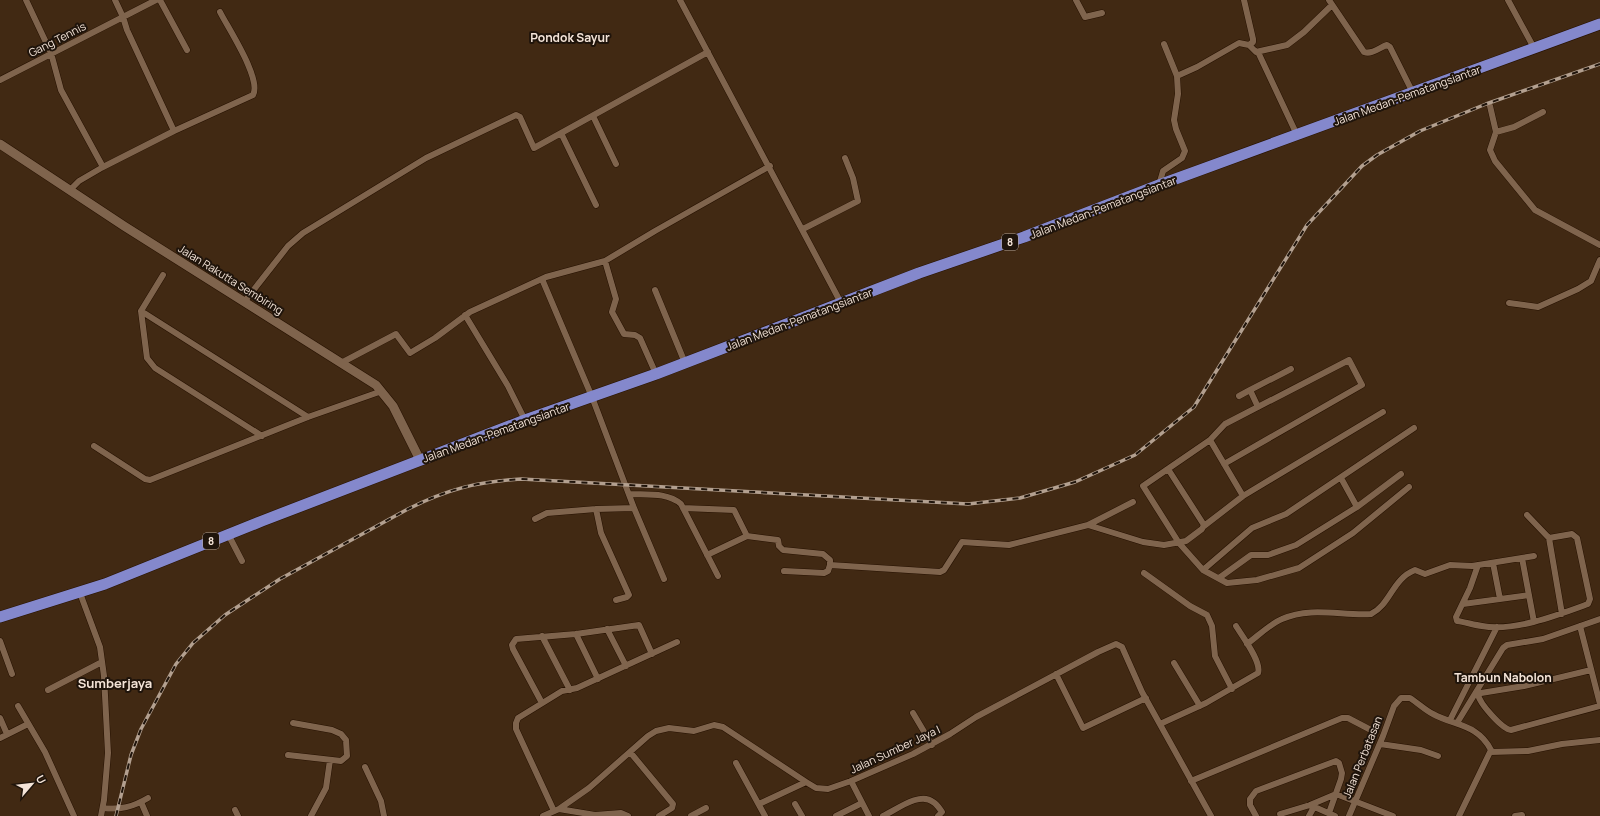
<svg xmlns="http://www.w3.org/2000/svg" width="1600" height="816" font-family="Manrope,sans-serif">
<rect width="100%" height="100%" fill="#412913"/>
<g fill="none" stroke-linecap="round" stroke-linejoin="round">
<!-- street casing -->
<g stroke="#261100" stroke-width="7">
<path id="street" d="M26,0L51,53L61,90L103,167
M156,0L123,17L127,30L174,131
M160,0L187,50
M680,0L841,303
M1076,0L1085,17L1102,13
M1329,0L1364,52C1372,55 1380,47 1387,45L1390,47L1413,93
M1508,0L1534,48
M1164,44L1177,76
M1249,45L1256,52L1287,45L1304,32L1332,5
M1258,52L1297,135
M0,80L123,17L115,0
M1490,106L1496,132L1490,150L1495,161L1535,210L1600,245
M593,116L616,164
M1496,132L1514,127L1543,112
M561,133L596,205
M1159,185L1163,171L1182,158L1185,151L1176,129L1174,120L1178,94L1177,76L1197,67L1239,43L1249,45L1253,42V39L1244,0
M70,190L79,181L103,167L174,131L253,95C262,79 228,28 220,12
M803,229L858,201L853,178L845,158
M605,261L616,299L612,312L624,334L635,335L640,338L656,374
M542,279L592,397L634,508L664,579
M655,290L685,363
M245,301L288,246L303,233L426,158L516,115L520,117L534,148L708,52
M1509,303L1538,307L1578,289L1591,281L1600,260
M141,311L163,275
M465,315L508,386L525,420
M341,363L396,334L410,353L435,338L470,312L546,277L605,261L655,231L770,166
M1239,396L1250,390
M1258,407L1250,390L1291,369
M262,436L155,368L147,358L141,311L308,417
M1210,440L1243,496
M94,446L145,479L150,480L308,417L382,391
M1224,464L1362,385L1349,360L1225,424L1210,440L1143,486L1179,543L1203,570L1227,583L1257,580L1299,568L1353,533L1409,487
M1341,478L1357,507
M629,494C647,495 667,492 681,504L718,576
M683,508L734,510L747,536L707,555
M1527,515L1549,538L1562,614
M535,519L547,513L596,509
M1088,525L1133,502
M1204,526L1243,496L1383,412
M228,534L242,561
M747,536L778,540L779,546L783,550L823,554L830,560V565L940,572L944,570L962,542L1009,545L1088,525L1143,542L1164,545L1186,541L1202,529L1204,525L1168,469
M1522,558L1534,622
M1493,563L1500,599
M1478,565L1470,588L1456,617L1457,621C1465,622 1474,625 1482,626C1514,632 1558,615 1588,604L1590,599L1577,538L1572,534L1549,538
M1203,570L1252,528L1286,514L1414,428
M784,571L824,573L828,571L830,565
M1144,573L1190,606L1207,615L1212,626L1215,656L1232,689
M1219,578L1251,555H1268L1296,545L1357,507L1401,474
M80,593L100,647L104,676L108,753L104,800L101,816
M616,600L627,597L629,595L601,533L596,509L634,508
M1463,604L1529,595
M1580,626L1600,704
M607,629L626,666
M576,634L598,679
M542,636L570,690
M0,641L12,674
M1247,644C1258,636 1270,624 1282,619C1311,606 1342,616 1371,614C1391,604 1392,579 1415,570L1425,574L1450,565L1472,566L1534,556
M1174,663L1200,706
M1056,674L1083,728L1146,698
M48,690L102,662
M1475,694L1524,686L1591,670
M1478,694C1479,703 1502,729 1511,730L1600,706
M542,703L513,649L512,645L516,639L576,634L639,625L652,654
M18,706L45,752L74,816
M913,713L932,745
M0,718L7,734
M1450,720L1497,627
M1457,723L1503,648L1507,645L1543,639L1600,619
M1160,724L1206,703L1258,673C1262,662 1242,636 1236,626
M0,738L28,724
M1380,744L1421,750L1438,756
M630,752L673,804L672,808L659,816
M1491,752L1528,751L1562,744L1600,740
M288,755L341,761L347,756L346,740L341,734L332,730L293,723
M736,763L765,816
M365,767L381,801L384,816
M851,781L869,816
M1191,781L1342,718H1348L1369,729
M141,802L147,816
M759,804L806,782
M795,804L802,816
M1310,805L1335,816
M103,808C120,810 133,807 148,798
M559,809L589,788L648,736L656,731L669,728L694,731L714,725L723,727L806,782L816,788L828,789L851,781L913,754L950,734L976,717L1098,652L1116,644L1122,647L1142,692L1211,816
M235,810L238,816
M554,811L516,729V723L518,718L562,691L577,688L677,642
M1280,814L1310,805L1336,794L1393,816
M311,816L326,788L330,760
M543,816L559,809L595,815L621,813L628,816
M691,816L706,808
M836,816L862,803
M883,816C896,810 920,791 933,802C937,804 939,808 942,812L938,816
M1256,816L1250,805V799L1256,791L1336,761L1339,763L1342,773L1341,779L1329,813
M1309,816L1314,807
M1349,816L1383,736L1394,706L1401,698H1410C1418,703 1425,710 1433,714C1455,726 1478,724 1491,750L1459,816
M1515,816L1522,815"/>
</g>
<!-- secondary casing -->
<g stroke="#261100" stroke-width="10">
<path id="secondary" d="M0,144L124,226L376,385L393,406L420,460"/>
</g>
<!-- highway casing -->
<g stroke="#261100" stroke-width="12">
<path id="highway" d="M0,617L105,584L262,521L525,420L656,374L919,273L1024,237L1159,185L1600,24"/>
</g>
<!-- street -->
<use href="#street" stroke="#7f644d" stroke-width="6"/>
<!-- secondary -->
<use href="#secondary" stroke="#7f644d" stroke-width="9"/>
<!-- highway -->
<use href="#highway" stroke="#8488cc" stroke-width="11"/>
<!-- rail casing -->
<g stroke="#b3a090" stroke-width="3.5">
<path id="rail" d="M116,816L131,755L141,729L176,664L193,643L225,615L280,579L408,509C448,489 476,482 521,479L968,504L1020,498L1075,482L1135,455L1194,407L1307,225L1362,166L1377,155L1420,131L1486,104L1600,64"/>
</g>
<!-- rail -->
<use href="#rail" stroke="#1f140b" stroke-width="2" stroke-dasharray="6" stroke-linecap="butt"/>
</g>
<g text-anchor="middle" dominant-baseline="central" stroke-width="4" stroke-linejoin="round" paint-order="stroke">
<!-- shield labels -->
<g fill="#1f140b" stroke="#b4a69a" stroke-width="1">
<rect x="1002" y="234" width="16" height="16" rx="3"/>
<rect x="203" y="533" width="16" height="16" rx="3"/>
</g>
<g font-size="10" font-weight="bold" fill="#f4e4d8">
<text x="1010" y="242">8</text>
<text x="211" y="541">8</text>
</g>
<!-- street labels -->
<g font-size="11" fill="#f4e4d8" stroke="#1f140b">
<text transform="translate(57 39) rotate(-27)">Gang Tennis</text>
<text transform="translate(1407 95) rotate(-20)">Jalan Medan-Pematangsiantar</text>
<text transform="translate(1103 207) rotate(-21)">Jalan Medan-Pematangsiantar</text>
<text transform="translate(231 279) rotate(32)">Jalan Rakutta Sembiring</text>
<text transform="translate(799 319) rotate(-21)">Jalan Medan-Pematangsiantar</text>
<text transform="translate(496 432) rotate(-20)">Jalan Medan-Pematangsiantar</text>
<text transform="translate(895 749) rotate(-25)">Jalan Sumber Jaya I</text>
<text transform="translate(1362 757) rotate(-68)">Jalan Perbatasan</text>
</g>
<!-- neighbourhood labels -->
<g font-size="12" font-weight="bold" fill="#f4e4d8" stroke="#1f140b">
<text x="570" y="37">Pondok Sayur</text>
<text x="1503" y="677">Tambun Nabolon</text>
</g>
<!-- quarter labels -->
<g font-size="13" font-weight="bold" fill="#f4e4d8" stroke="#1f140b">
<text x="115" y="683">Sumberjaya</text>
</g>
</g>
<!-- north arrow -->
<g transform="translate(32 784) rotate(62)" stroke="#1f140b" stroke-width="3" paint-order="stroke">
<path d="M0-3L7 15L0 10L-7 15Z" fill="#f4e4d8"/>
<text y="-6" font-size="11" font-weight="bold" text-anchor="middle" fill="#f4e4d8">U</text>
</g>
</svg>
